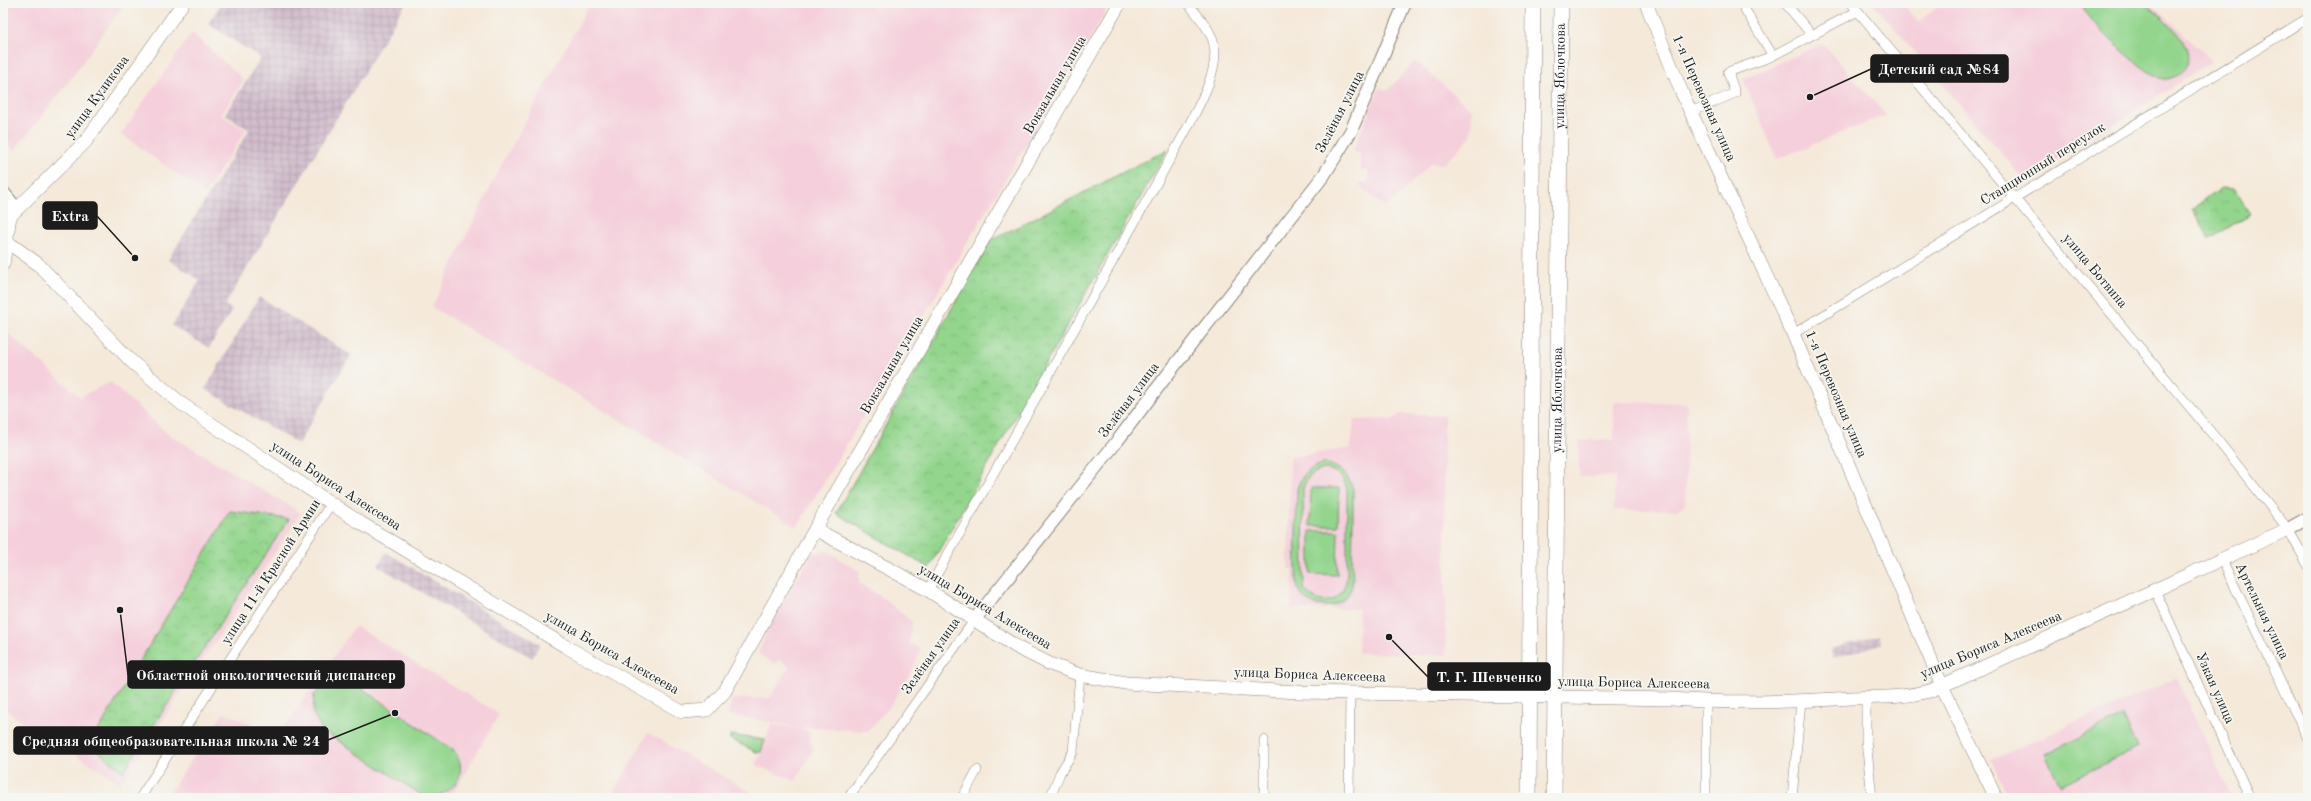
<svg xmlns="http://www.w3.org/2000/svg" width="2311" height="801" font-family="'Old Standard TT',serif">
<defs>
<pattern id="industrial-grid" width="8" height="8" patternUnits="userSpaceOnUse"><rect width="8" height="8" fill="#d1bdcc"/><path d="M0 4h8M4 0v8" fill="none" stroke="#b3a2af"/></pattern>
<pattern id="park-crowns" width="20" height="18" patternUnits="userSpaceOnUse"><rect width="20" height="18" fill="#93d58d"/><path d="M2 6a3 3 0 1 1 6 0M12 15a3 3 0 1 1 6 0" fill="none" stroke="#7eb679"/></pattern>
</defs>
<rect width="100%" height="100%" fill="#f6f6f2"/>
<filter id="ink" filterUnits="userSpaceOnUse"><feTurbulence type="fractalNoise" baseFrequency=".025" numOctaves="2"/><feDisplacementMap in="SourceGraphic" scale="8" xChannelSelector="R" yChannelSelector="G"/><feConvolveMatrix kernelMatrix="1 2 1 2 8 2 1 2 1" color-interpolation-filters="sRGB"/></filter>
<filter id="wash" filterUnits="userSpaceOnUse"><feTurbulence type="fractalNoise" baseFrequency=".012" numOctaves="4" result="noise"/><feDisplacementMap in="SourceGraphic" scale="16" xChannelSelector="R" yChannelSelector="G"/><feGaussianBlur stdDeviation="0.9" result="paint"/><feColorMatrix in="noise" values="0 0 0 0 0 0 0 0 0 0 0 0 0 0 0 0 0 1.4 0 .05"/><feComposite in="paint" operator="in"/></filter>
<g filter="url(#wash)">
<rect width="100%" height="100%" fill="#f5e9d9"/>
<!-- built -->
<path fill="#f5cfdb" d="M3,3H125L68,83L14,151L3,136Z
M590,3H1111L797,527L432,307L494,179Z
M1873,3H1903L1918,22L1943,3H2151L2212,61L2025,181Z
M192,33L244,80L221,115L246,130L205,194L121,134Z
M1823,44L1886,115L1777,159L1743,79Z
M1415,61L1472,110L1471,136L1444,164L1431,163L1386,208L1360,186V182H1368V170H1360V154L1353,151L1379,88L1388,90Z
M3,329L80,397L110,382L167,433L301,513L121,783L19,720L3,706Z
M1614,402L1687,403L1685,504L1677,510H1614L1615,476L1579,477V440H1614Z
M1400,414L1444,416L1446,655L1358,653L1359,609H1291L1293,570L1288,568L1290,457L1351,448L1354,420L1393,419Z
M824,551L832,554L859,571V583L886,600L912,622L909,643L921,649L912,670L890,706L868,731L801,727L808,731L813,750L795,781L756,765L771,725L800,727L728,715L732,699L770,698L789,667L779,659L774,664L758,653L769,625L809,559L814,553Z
M355,626L499,714L451,798H166L224,712L278,736Z
M2176,678L2232,798H2009L1991,760Z
M648,733L750,792L746,798H610Z"/>
<!-- industrial -->
<path fill="url(#industrial-grid)" d="M221,3H406L225,305L232,310L209,348L172,326L200,280L168,260L249,130L225,114L261,58L208,24Z
M259,297L351,355L298,444L205,389Z
M386,552L540,644L532,658L378,566Z
M1879,635L1882,644L1833,658L1831,649Z"/>
<!-- grass -->
<path fill="#93d58d" stroke="#587854" fill-rule="evenodd" d="M2082,3H2146C2161,17 2203,48 2182,72C2178,76 2168,80 2163,79C2149,78 2081,16 2082,3Z
M1325,463C1341,468 1347,473 1353,489C1353,512 1353,536 1352,559C1352,568 1354,581 1351,589C1343,611 1310,611 1299,592C1293,580 1297,506 1297,489C1302,473 1310,468 1325,463ZM1325,469C1338,472 1343,476 1347,489V575C1345,602 1321,611 1304,589L1303,489C1306,477 1313,472 1325,469Z
M1311,488H1339L1338,526H1310Z
M1310,531H1338L1337,575L1310,574Z
M341,678L348,679L453,750C473,774 450,800 423,796L322,730L313,714L314,695L329,681Z
M2123,716L2138,748L2060,785L2045,754Z
M730,735H731L765,740L761,752H756L730,739Z"/>
<!-- park -->
<path fill="url(#park-crowns)" stroke="#587854" d="M1168,149L929,568L836,513L990,241Z
M2221,188L2234,189L2250,214L2210,239L2192,209Z
M230,511L289,519L123,772L90,744Z"/>
</g>
<g filter="url(#ink)">
<g fill="none" stroke-linecap="round" stroke-linejoin="round">
<!-- minor casing -->
<g stroke="#88827a" stroke-width="10">
<path id="minor" d="M1741,3L1773,56
M1785,3L1812,35
M1851,3L2219,442L2288,529L2308,565
M1691,112L1735,93L1728,72L1770,57L1858,11
M1793,334L2308,18
M2222,560L2308,739
M928,590L1183,136C1196,111 1222,69 1213,41C1209,27 1197,15 1188,3
M2155,590L2250,798
M1866,697V740L1872,798
M140,798L332,502
M848,798L975,619
M962,798L977,770
M1050,798L1060,773L1073,752L1080,675
M1264,798V740
M1349,798L1350,693
M1706,798V701
M1792,798L1801,701"/>
</g>
<!-- tertiary casing -->
<g stroke="#88827a" stroke-width="14">
<path id="tertiary" d="M3,192L17,209
M3,207L10,216
M2288,529L2308,518
M975,619L1118,440L1165,378L1324,175L1351,131L1405,3"/>
</g>
<!-- secondary casing -->
<g stroke="#88827a" stroke-width="14">
<path id="secondary" d="M1646,3L1682,93L1793,334L1942,686L1996,798
M6,241L38,264L132,362L183,405L210,423L359,522L565,646L682,712L707,710L725,691L815,529L1120,3
M3,264L10,216L86,141L183,3
M815,529L928,590L1020,649L1050,664L1080,675L1126,683L1299,692L1672,699C1732,704 1792,702 1852,698C1880,697 1902,698 1930,691L2155,590L2288,529"/>
</g>
<!-- primary casing -->
<g stroke="#88827a" stroke-width="16">
<g id="primary">
<path d="M1529,798L1533,3"/>
<path id="s1" d="M1554,798L1561,3"/>
</g>
</g>
<!-- minor -->
<use href="#minor" stroke="#fff" stroke-width="9"/>
<!-- tertiary -->
<use href="#tertiary" stroke="#fff" stroke-width="12"/>
<!-- secondary -->
<use href="#secondary" stroke="#fff" stroke-width="13"/>
<!-- primary -->
<use href="#primary" stroke="#fff" stroke-width="15"/>
</g>
</g>
<g text-anchor="middle" dominant-baseline="central" stroke-width="3.5" stroke-linejoin="round" paint-order="stroke">
<!-- street labels -->
<g font-size="14" fill="#1c1c1c" stroke="#f6f6f2">
<text stroke="none"><textPath href="#s1" startOffset="722">улица Яблочкова</textPath></text>
<text transform="translate(1055 85) rotate(-60)">Вокзальная улица</text>
<text transform="translate(97 97) rotate(-54)">улица Куликова</text>
<text transform="translate(1704 98) rotate(66)">1-я Перевозная улица</text>
<text transform="translate(1340 112) rotate(-63)">Зелёная улица</text>
<text transform="translate(2043 164) rotate(-32)">Станционный переулок</text>
<text transform="translate(2095 271) rotate(50)">улица Ботвина</text>
<text transform="translate(892 365) rotate(-60)">Вокзальная улица</text>
<text transform="translate(1836 394) rotate(67)">1-я Перевозная улица</text>
<text transform="translate(1129 400) rotate(-53)">Зелёная улица</text>
<text stroke="none"><textPath href="#s1" startOffset="398">улица Яблочкова</textPath></text>
<text transform="translate(336 486) rotate(33)">улица Бориса Алексеева</text>
<text transform="translate(271 572) rotate(-57)">улица 11-й Красной Армии</text>
<text transform="translate(985 607) rotate(31)">улица Бориса Алексеева</text>
<text transform="translate(2262 611) rotate(64)">Артельная улица</text>
<text transform="translate(1991 645) rotate(-23)">улица Бориса Алексеева</text>
<text transform="translate(612 653) rotate(30)">улица Бориса Алексеева</text>
<text transform="translate(931 656) rotate(-55)">Зелёная улица</text>
<text transform="translate(1310 675) rotate(2)">улица Бориса Алексеева</text>
<text transform="translate(1634 683) rotate(1)">улица Бориса Алексеева</text>
<text transform="translate(2215 688) rotate(66)">Узкая улица</text>
</g>
</g>
<!-- callouts -->
<path fill="none" stroke="#1c1c1c" stroke-width="1.5" d="M1810 97L1871 69M135 258L97 216M120 610L128 675M1389 637L1428 677M395 713L328 740"/>
<g fill="#1c1c1c" stroke="#f6f6f2" stroke-width="1.5">
<circle cx="1810" cy="97" r="4"/>
<circle cx="135" cy="258" r="4"/>
<circle cx="120" cy="610" r="4"/>
<circle cx="1389" cy="637" r="4"/>
<circle cx="395" cy="713" r="4"/>
</g>
<g fill="#1c1c1c" stroke="#1c1c1c" stroke-width="1.5">
<rect x="1871" y="55" width="137" height="27" rx="4"/>
<rect x="43" y="202" width="54" height="27" rx="4"/>
<rect x="128" y="661" width="276" height="27" rx="4"/>
<rect x="1428" y="663" width="122" height="27" rx="4"/>
<rect x="14" y="727" width="314" height="27" rx="4"/>
</g>
<g font-size="15" text-anchor="middle" font-weight="bold" fill="#fff">
<text x="1939" y="74">Детский сад №84</text>
<text x="70" y="221">Extra</text>
<text x="266" y="680">Областной онкологический диспансер</text>
<text x="1489" y="682">Т. Г. Шевченко</text>
<text x="171" y="746">Средняя общеобразовательная школа № 24</text>
</g>
<!-- margin -->
<rect width="2311" height="801" fill="none" stroke="#f6f6f2" stroke-width="16"/>
</svg>
